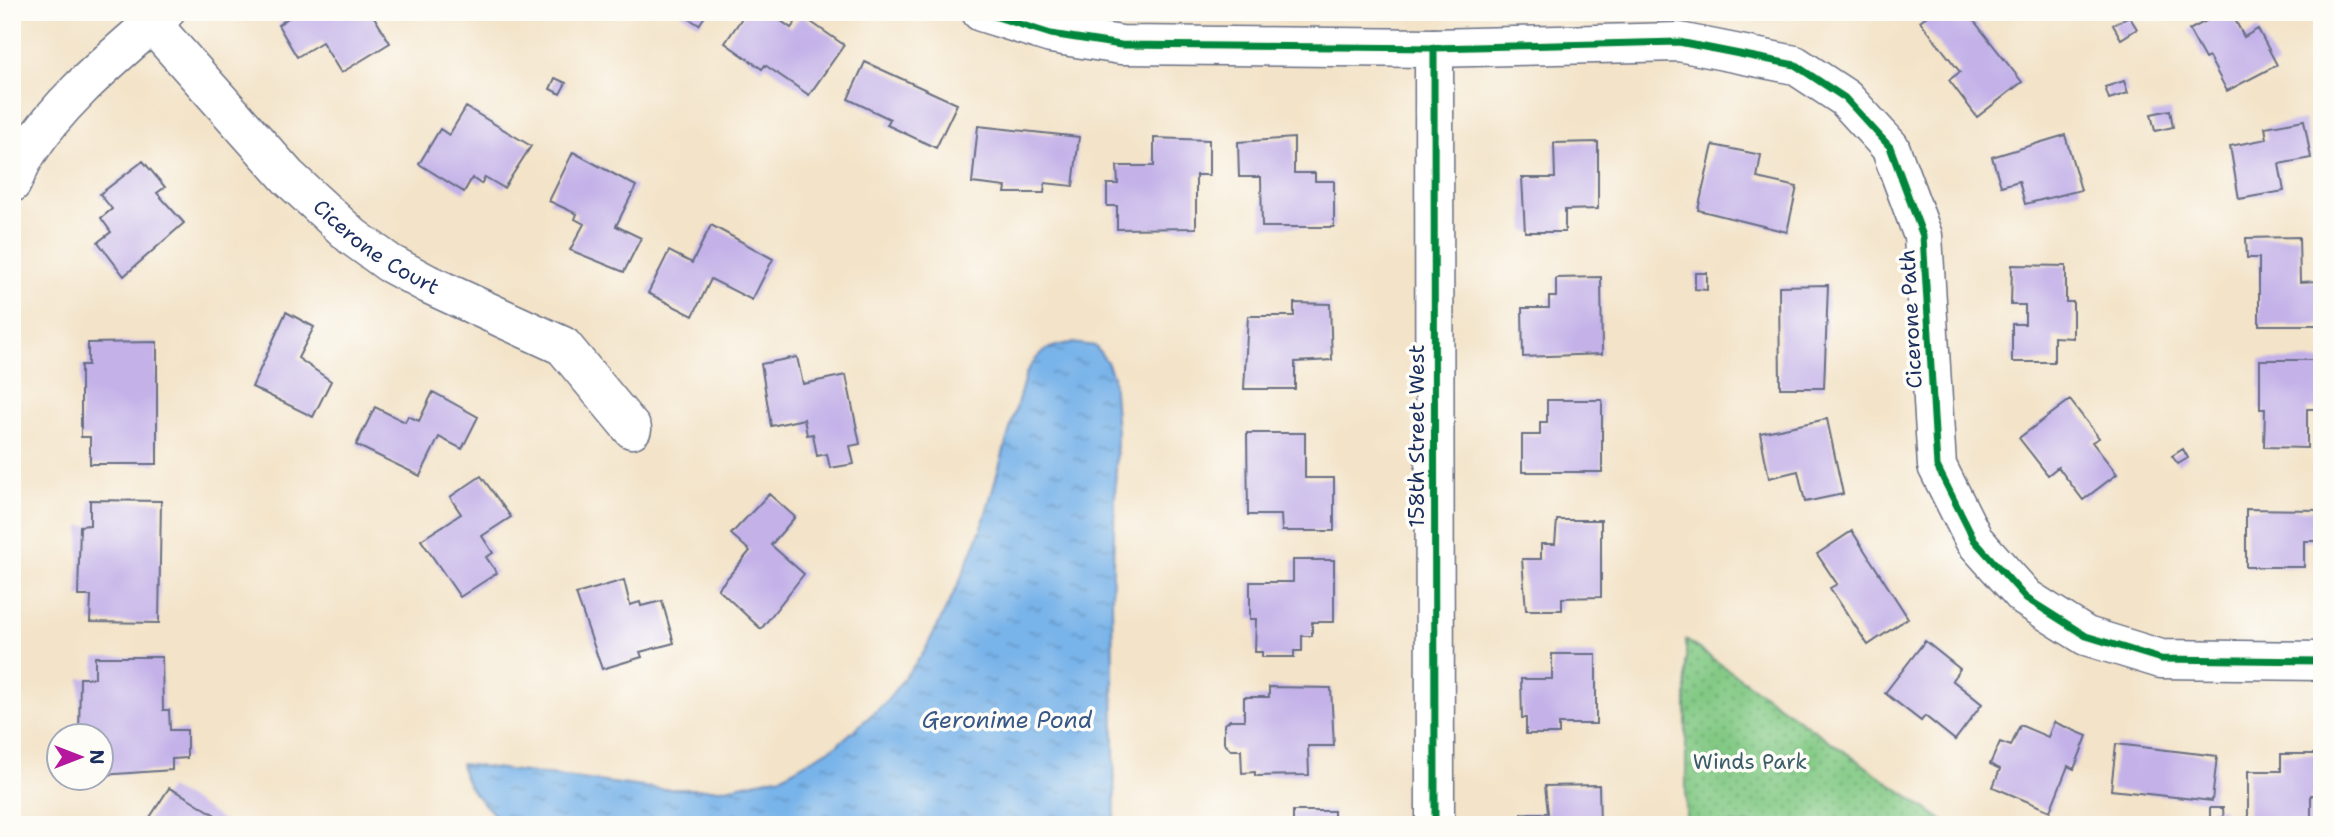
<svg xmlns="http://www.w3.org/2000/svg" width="2334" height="837" font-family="'Shantell Sans',sans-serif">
<defs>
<pattern id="park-dots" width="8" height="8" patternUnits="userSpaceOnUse" patternTransform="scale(1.75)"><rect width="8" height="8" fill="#82c984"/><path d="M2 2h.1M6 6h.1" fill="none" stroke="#6aa46f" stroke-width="1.8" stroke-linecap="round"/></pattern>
<pattern id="water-ripples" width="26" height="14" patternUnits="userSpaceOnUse" patternTransform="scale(1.75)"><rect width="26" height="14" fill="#78b3e9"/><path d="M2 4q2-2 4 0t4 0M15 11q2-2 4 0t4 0" fill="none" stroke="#6292c0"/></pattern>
</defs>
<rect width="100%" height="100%" fill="#fdfcf7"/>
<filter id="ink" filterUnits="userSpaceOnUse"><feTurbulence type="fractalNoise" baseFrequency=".0143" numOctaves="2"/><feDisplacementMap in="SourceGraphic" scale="14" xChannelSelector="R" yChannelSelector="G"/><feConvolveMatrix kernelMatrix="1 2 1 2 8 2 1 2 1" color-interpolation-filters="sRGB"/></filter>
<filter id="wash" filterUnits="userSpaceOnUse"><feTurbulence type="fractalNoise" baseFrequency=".00686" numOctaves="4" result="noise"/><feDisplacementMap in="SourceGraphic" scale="28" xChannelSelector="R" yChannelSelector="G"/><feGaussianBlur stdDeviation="1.57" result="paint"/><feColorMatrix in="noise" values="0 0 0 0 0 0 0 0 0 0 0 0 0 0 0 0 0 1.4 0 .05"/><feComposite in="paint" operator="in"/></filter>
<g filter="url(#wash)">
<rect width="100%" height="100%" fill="#f3e3c8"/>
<!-- park -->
<path fill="url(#park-dots)" stroke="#4e7c71" stroke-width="2" d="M1686,640L1949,825H1686Z"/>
<!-- water -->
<path fill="url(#water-ripples)" stroke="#4a71a4" stroke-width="2" d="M1072,343L1095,346L1107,362L1113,376L1117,434L1112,599L1115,825H505C488,807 464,789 461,764L660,789H721L782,776L837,745L884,704L924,652L959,583L982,527L1026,373C1040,351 1046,346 1072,343Z"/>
<g id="blocks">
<!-- building -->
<path fill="#c3b1e8" d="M297,12H371L390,43L341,73L322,42L297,57L278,25Z
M679,12H708L699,25Z
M746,12H769L791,28L801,15L844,45L809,95L765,65L762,69L725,43Z
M1932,12H1967L2022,82L1977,117L1949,80L1960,72L1920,21Z
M2223,12H2231L2244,37L2258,29L2277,65L2227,91L2209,57L2205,59L2189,30Z
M2129,16L2137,29L2121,39L2113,25Z
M865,62L957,104L936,148L887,125L890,119L848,99Z
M555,78L566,83L560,94L550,89Z
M2124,81L2128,93L2109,99L2105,87Z
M466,107L531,146L504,188L485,177L481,184L472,178L464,192L419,164L440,129L449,135Z
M2170,110L2173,127L2155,131L2151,114Z
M2304,120L2311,158L2279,164L2284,191L2239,199L2230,146L2267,139L2265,127Z
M978,126L1079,137L1073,186L1045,183L1044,193H1005L1006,187L972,183Z
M2065,135L2081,190L2025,204L2019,181L2001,186L1992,157Z
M1154,138L1209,140V175H1196V228L1117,229V206H1107V184H1118L1117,166H1154Z
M1294,138V173H1315V181H1334V227H1262L1261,177H1239L1238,142Z
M1598,142V209L1565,210V232H1525L1522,178H1555L1554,143Z
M1713,145L1761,155L1757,178L1797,187L1787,232L1698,210Z
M573,152L636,186L616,226L641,238L624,272L570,250L584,224L575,219L577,214L549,201Z
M143,161L165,187L157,193L184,223L124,276L98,242L111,232L101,218L112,209L100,194Z
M711,225L773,259L752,300L711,279L693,316L648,293L669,251L692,263Z
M2299,237L2300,282L2318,281L2320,325H2259V258H2247L2246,238Z
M2012,265L2066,266V302H2073V338L2054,337V362H2012V324H2025V305H2011Z
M1695,273H1707V290L1695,289Z
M1601,277L1602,354L1523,357L1522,308H1549V297H1556V278Z
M1828,285L1824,388H1780L1779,286Z
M1294,303L1330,304L1332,360L1295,362V389H1244L1248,316H1294Z
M286,312L314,327L298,358L331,381L313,417L252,387Z
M157,342V464H90V437H81V365H88V343Z
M797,357L803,384L846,375L860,444L850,446L854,464L830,468L827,454L817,456L813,434L807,435L804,419L771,426L761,364Z
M2260,360H2322V409H2307V448L2264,447L2265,409H2260Z
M433,392L478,417L462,449L439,437L420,476L356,445L375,407L405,422L408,416L419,421Z
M1547,400H1602V472H1522V435H1540V422H1547Z
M2070,400L2099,438L2092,442L2117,474L2083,500L2058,467L2048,475L2019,438Z
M1827,419L1843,494L1805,502L1798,471L1769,478L1760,433Z
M1247,433H1305V478H1334V531H1282L1281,515H1248Z
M2183,449L2188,458L2178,464L2172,456Z
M481,476L511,517L482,536L493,553L486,557L497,573L460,597L421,540L461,514L450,497Z
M769,494L795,517L771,545L804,574L761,629L718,589L750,551L731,534Z
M90,500L161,501L159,623L90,622L91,596H78L80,526L90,525Z
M2246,509L2322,510V541H2304V567H2246Z
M1557,520H1601V597L1562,598V610H1526L1522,559H1541V544H1555Z
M1852,531L1908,618L1868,645L1830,588L1837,584L1817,554Z
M1293,560H1334V622H1312V636H1302V651H1294V657H1262V652H1255L1256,619H1250V582H1293Z
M624,580L630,605L640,602L641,606L662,601L674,643L640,652L642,657L602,669L576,594Z
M1925,641L1960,669L1952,680L1982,704L1955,740L1925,716L1921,721L1885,693Z
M1552,654H1596V724H1559V734H1526V718H1522L1521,679H1552Z
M95,657H162L163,710H169L170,730H187V758L172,759V770L102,775V736H79L80,678H95Z
M1269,687L1331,688L1334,746H1308L1309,775L1255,776V772L1242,773L1241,750H1231L1224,743V725L1230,720H1244V697H1269Z
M2054,722L2087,736L2074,769L2068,766L2050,811L1993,787L2000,769L1990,764L2000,742L2011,746L2020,725L2048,737Z
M2116,744L2217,756L2212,801L2111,790Z
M2281,754H2316V795H2311V825H2248V771H2281Z
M1599,785L1600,825H1522V813H1548L1545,786Z
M169,788L185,796L231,825H145Z
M2210,808H2223L2224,824H2210Z
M1293,811H1334V825H1293Z"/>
</g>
</g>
<g filter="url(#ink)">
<use href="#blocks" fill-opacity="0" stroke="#676e83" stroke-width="2"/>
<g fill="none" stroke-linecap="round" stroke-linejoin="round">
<!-- minor casing -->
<g stroke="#676e83" stroke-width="41">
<g id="minor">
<path d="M981,12L1051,34L1121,45L1434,48L1679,42L1795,65L1845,98L1890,147L1923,236L1937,466L1974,540L2026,598L2086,636L2161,659L2322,661"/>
<path id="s1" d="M152,24L288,177L353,237L389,263L428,284L563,346L632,429"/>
<path d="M1434,48L1435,825"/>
<path d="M12,183C17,172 22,160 29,150C64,96 117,55 165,12"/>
</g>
</g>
<!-- minor -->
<use href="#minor" stroke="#fff" stroke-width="38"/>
<!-- cycleway casing -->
<g stroke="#fdfcf7" stroke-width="11">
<path id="cycleway" d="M981,12L1051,34L1121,45L1434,48L1679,42L1795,65L1845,98L1890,147L1923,236L1937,466L1974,540L2026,598L2086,636L2161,659L2322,661
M1434,48L1435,825"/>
</g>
<!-- cycleway -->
<use href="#cycleway" stroke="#00873e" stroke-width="7"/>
</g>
</g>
<g text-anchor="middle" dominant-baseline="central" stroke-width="7" stroke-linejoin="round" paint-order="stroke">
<!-- street labels -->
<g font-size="21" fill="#1b2f5e" stroke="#fdfcf7">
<text stroke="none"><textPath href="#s1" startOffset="318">Cicerone Court</textPath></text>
<text transform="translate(1911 319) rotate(-93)">Cicerone Path</text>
<text transform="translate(1417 436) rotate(-90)">158th Street West</text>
</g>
<!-- park labels -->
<g font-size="21" fill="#3a5d69" stroke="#fdfcf7">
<text x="1750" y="762">Winds Park</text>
</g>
<!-- water labels -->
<g font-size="23" font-style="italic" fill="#375788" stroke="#fdfcf7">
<text x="1007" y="720">Geronime Pond</text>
</g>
</g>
<!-- margin -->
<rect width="2334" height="837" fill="none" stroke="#fdfcf7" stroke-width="42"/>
<!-- north arrow -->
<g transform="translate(80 757) rotate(90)"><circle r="33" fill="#fdfcf7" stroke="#a3aaba" stroke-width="2"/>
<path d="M0-5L12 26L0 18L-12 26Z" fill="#b5179e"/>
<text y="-10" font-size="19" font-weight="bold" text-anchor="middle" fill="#1b2f5e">N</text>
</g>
</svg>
